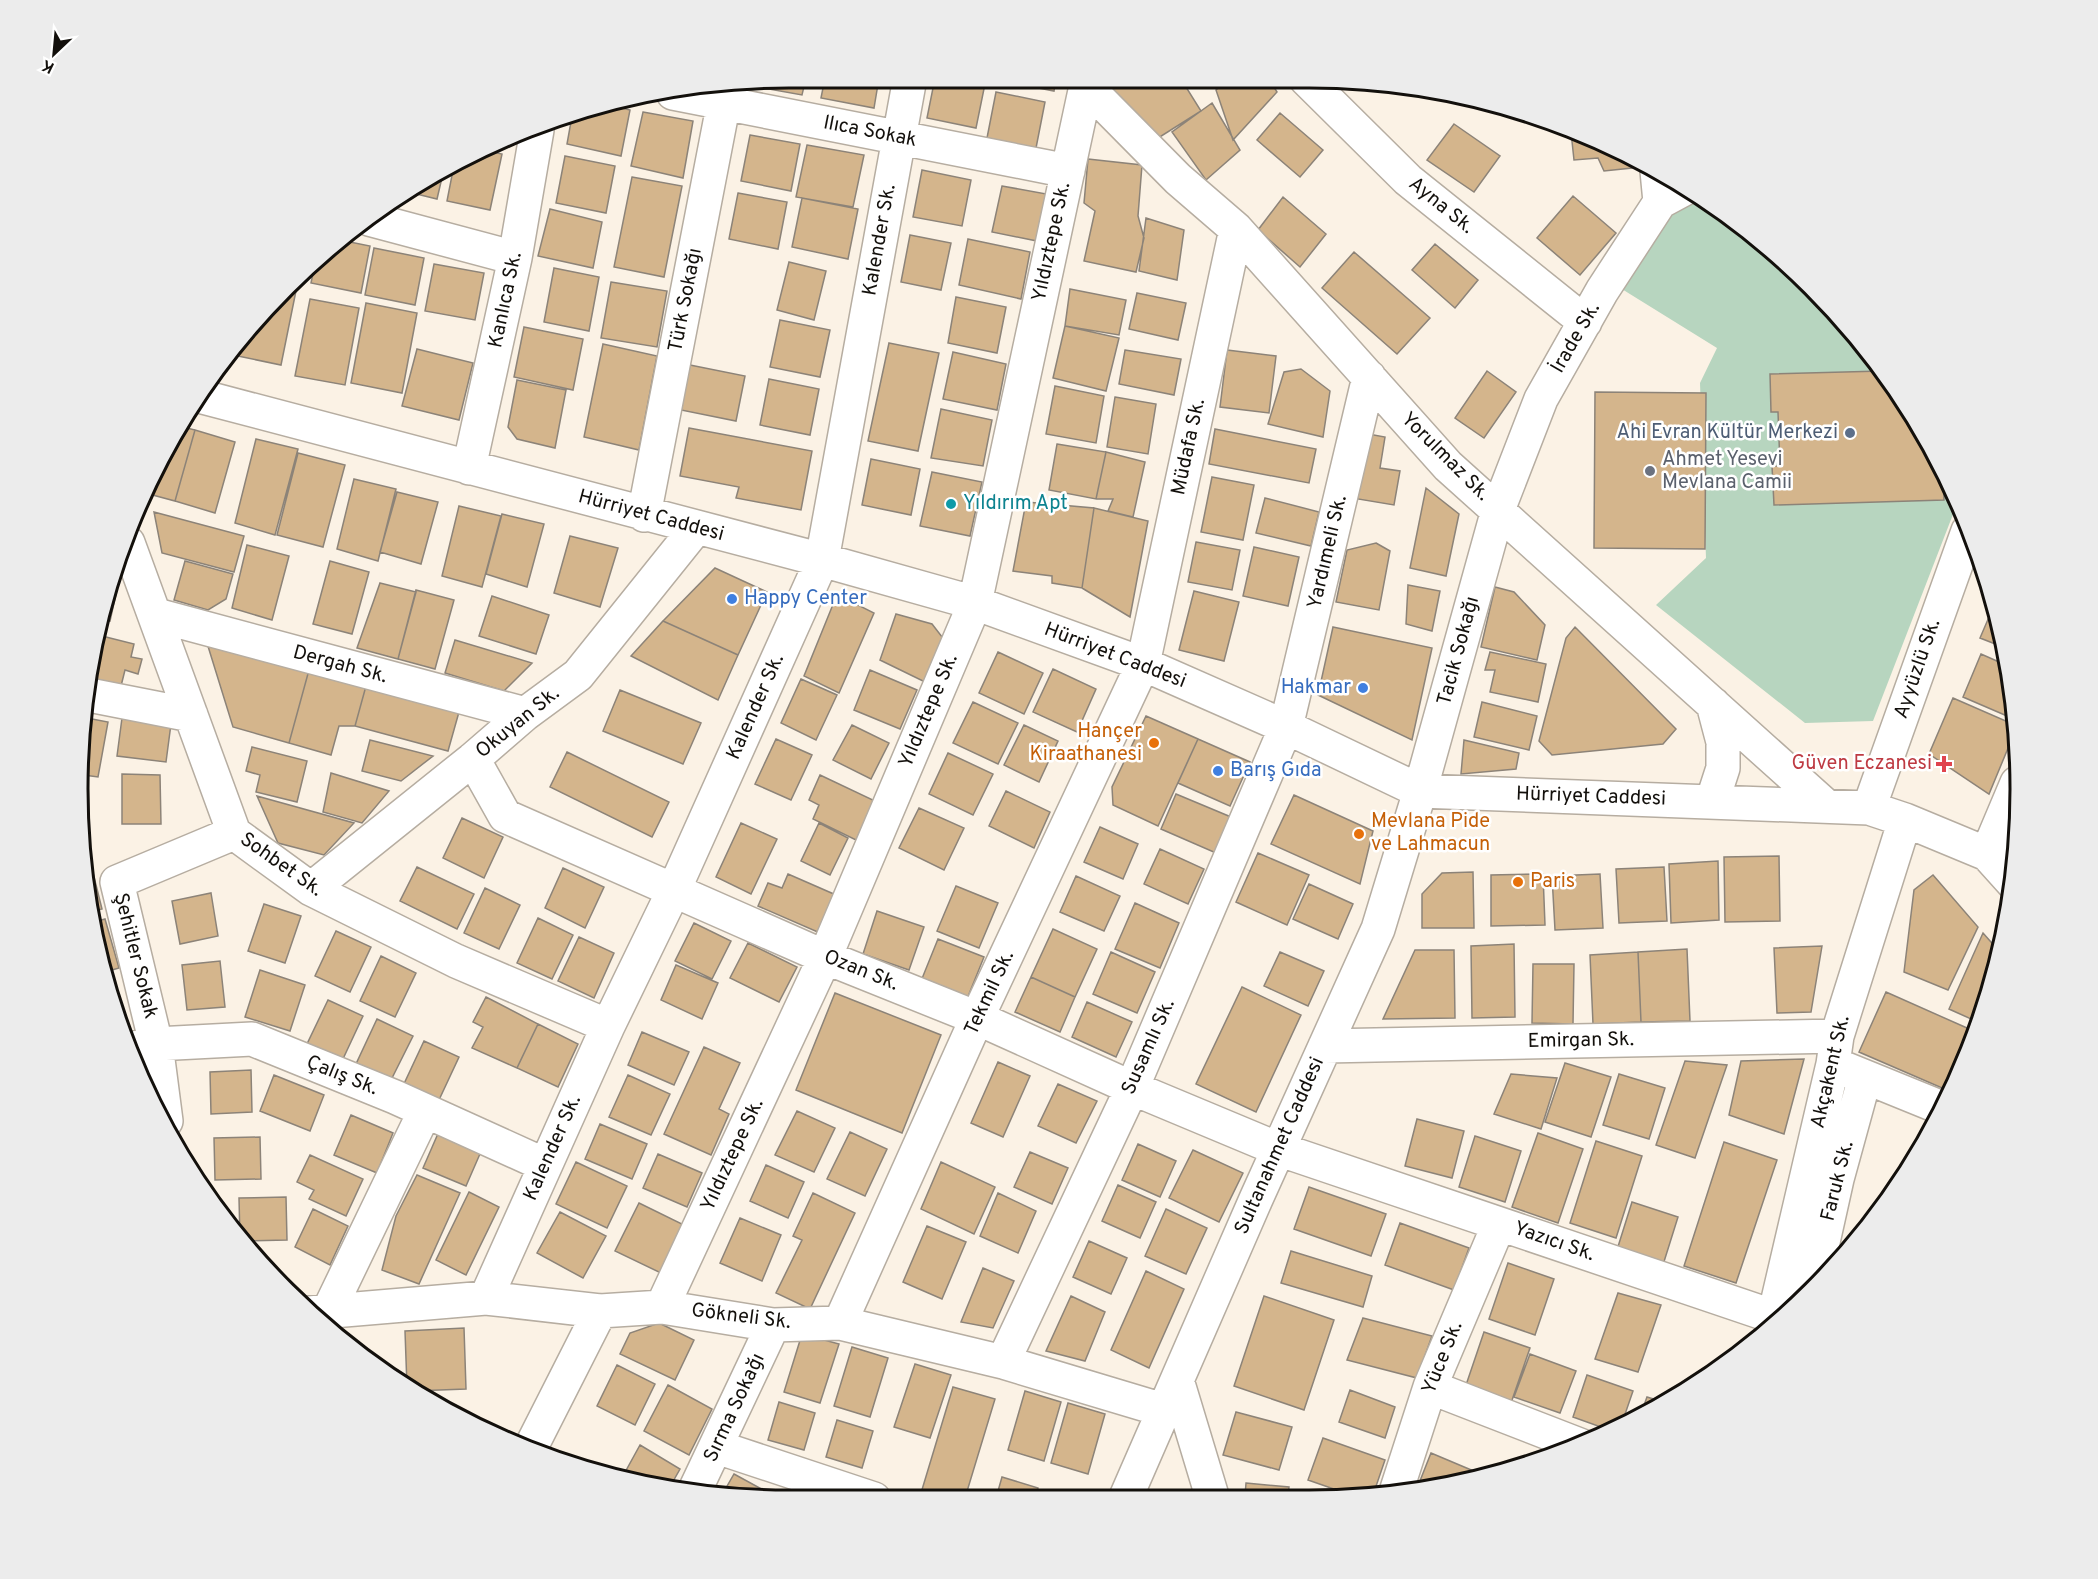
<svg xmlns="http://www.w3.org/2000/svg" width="2098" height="1579" font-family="Overpass,sans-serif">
<rect width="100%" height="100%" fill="#fbf2e5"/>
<!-- green -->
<path fill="#b7d5bf" d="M1697,194L1811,286L1873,357L1947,475L1957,504L1873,721L1805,723L1656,605L1706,558L1700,383L1717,348L1617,286L1671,205Z"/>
<!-- building -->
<path fill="#d4b58c" stroke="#8c8378" stroke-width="1.5" d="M790,78H806L802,95L753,86V83Z
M825,78H879L874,108L821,98Z
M935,78L986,79L976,128L927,118Z
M1005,79H1056L1054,91L1004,81Z
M1110,79H1181L1201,111L1155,140L1109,85Z
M1229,79H1269L1277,92L1233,140L1216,90Z
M996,92L1045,102L1036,148L987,138Z
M603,103L630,110L621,156L567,144L572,116Z
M1212,103L1240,150L1206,180L1172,132Z
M643,112L693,121L683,178L631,166Z
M1280,113L1323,150L1300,177L1257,140Z
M1454,124L1500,156L1474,192L1427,160Z
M1571,132L1631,156L1632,168L1604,171L1598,158L1574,160Z
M750,135L800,144L791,191L741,181Z
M807,145L864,155L853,207L796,197Z
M488,151L502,154L490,210L447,201L454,165Z
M565,156L615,166L606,213L556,203Z
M1088,159L1142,165L1138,216L1144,238L1136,272L1084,261L1095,211L1084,203Z
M444,169L437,199L408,192L433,173Z
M922,170L971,180L962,226L913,217Z
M632,177L682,186L664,277L614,267Z
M1002,186L1052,195L1042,242L992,232Z
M738,193L787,202L778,249L729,239Z
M1573,196L1616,233L1580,275L1537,238Z
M1283,197L1326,234L1300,267L1258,230Z
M802,198L858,209L848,259L792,247Z
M550,209L602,222L593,268L538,256Z
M1146,218L1184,230L1177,280L1139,271Z
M910,235L951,243L941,290L901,282Z
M968,239L1030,252L1021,299L959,285Z
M340,240L370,246L361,293L311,283L316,259Z
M1435,244L1478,280L1455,308L1412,270Z
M374,248L424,258L415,305L365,295Z
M1354,252L1430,318L1397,354L1322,288Z
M789,262L826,271L814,320L777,310Z
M434,264L484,273L475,320L425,311Z
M554,268L599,277L589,331L544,322Z
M299,276L281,365L233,355L255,320Z
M611,282L667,291L657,347L601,338Z
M1070,289L1126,300L1119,335L1065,326Z
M1137,293L1186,303L1178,340L1129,329Z
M956,297L1006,307L997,353L948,343Z
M310,299L359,308L345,385L295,376Z
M366,303L417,313L402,393L351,383Z
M780,320L830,330L820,377L770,367Z
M1065,326L1119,338L1106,391L1053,378Z
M524,327L583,339L573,390L514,377Z
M889,343L939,353L918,451L868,441Z
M603,344L657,356L639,450L584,437Z
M417,349L473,363L459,420L402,406Z
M1125,350L1181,359L1174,395L1119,384Z
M1227,350L1276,356L1269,413L1220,407Z
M953,352L1006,364L997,410L943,399Z
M690,365L745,376L736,421L681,410Z
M1301,369L1330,391L1323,437L1268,424L1284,372Z
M1487,371L1516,392L1484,438L1455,418Z
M1882,371L1943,468L1944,500L1774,505L1772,466H1780L1778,412H1771L1770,374Z
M769,379L819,389L810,435L760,425Z
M517,380L566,390L555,448L517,439L508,427Z
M1055,386L1104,396L1096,443L1046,434Z
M1595,392L1706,393L1705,549L1594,548Z
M1115,397L1156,404L1148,454L1107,447Z
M941,409L992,420L983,466L931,458Z
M183,427L195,430L175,501L145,493L152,475Z
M689,428L812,451L801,510L736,498L739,487L680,476Z
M1215,429L1316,449L1309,483L1209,464Z
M195,430L235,442L215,513L175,501Z
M1363,433L1385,437L1380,468L1400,471L1394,505L1352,498Z
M256,439L298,449L275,535L235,523Z
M1057,444L1106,452L1096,499L1049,490Z
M1106,452L1145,462L1133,517L1108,511L1113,499H1096Z
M298,453L345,465L323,547L277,535Z
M871,459L920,469L911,515L862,505Z
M932,472L982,482L970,536L920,526Z
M1212,477L1254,485L1243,540L1201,532Z
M354,479L396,489L378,561L337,549Z
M1426,488L1459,514L1446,576L1410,568Z
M397,492L438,502L421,564L380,552Z
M1265,498L1319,512L1311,546L1256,533Z
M1026,502L1094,508L1082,588L1052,583V576L1013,571Z
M459,506L501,516L482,587L442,576Z
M1094,508L1148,521L1130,617L1082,588Z
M154,512L244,536L234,572L162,553Z
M502,514L544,524L527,587L486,574Z
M570,536L618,548L600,607L554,593Z
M1196,542L1240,550L1232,590L1188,582Z
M1376,543L1390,551L1379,610L1336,602L1347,550Z
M247,545L289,556L272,620L232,608Z
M1254,547L1299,557L1288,606L1243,596Z
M185,561L233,574L226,599L208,610L174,600Z
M330,561L369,572L352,634L313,624Z
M715,568L767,592L738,655L663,621Z
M117,576H120L110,621L102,619Z
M380,583L416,592L398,659L357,648Z
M1408,585L1440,591L1432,631L1406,624Z
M1495,587L1514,592L1545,625L1537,660L1481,647Z
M416,590L454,600L435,669L398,659Z
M1194,591L1239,602L1224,661L1179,650Z
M492,596L549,615L536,654L479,636Z
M834,602H852L874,613L839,693L804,676Z
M1995,603L1996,606L2003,647L1980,638Z
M896,614L932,624L946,642L925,682L880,660Z
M663,621L738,655L718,700L631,656Z
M1333,627L1432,648L1412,740L1318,695Z
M1575,627L1676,729L1663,744L1552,755L1539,741L1566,638Z
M99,629H103L89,687L92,651Z
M102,636L134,644L131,657L142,659L138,674L125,670L120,690L91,683Z
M455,640L532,663L504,691L445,673Z
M207,643L309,670L289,743L233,727Z
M998,652L1043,673L1024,714L979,693Z
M1490,652L1546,664L1538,702L1490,692L1495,670H1485Z
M1981,654L2006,665L2014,719L1963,697Z
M1053,669L1096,689L1077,732L1033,712Z
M309,670L366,686L355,726H339L331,755L289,743Z
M870,670L917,690L900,729L854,710Z
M801,679L837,695L816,740L781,723Z
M366,686L459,712L448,751L355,726Z
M620,690L701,723L683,764L603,731Z
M1953,698L2015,725L2016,729L1989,794L1929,754Z
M973,702L1018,723L998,764L953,743Z
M1482,702L1537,716L1529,750L1474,737Z
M1146,716L1198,739L1158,826L1113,805L1112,787Z
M87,718L108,722L98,777L84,775Z
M122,718L171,724L166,762L117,756Z
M852,725L889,743L871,779L833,760Z
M1024,725L1058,741L1039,782L1004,765Z
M776,739L812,755L791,800L755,784Z
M1198,739L1250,762L1230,806L1178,783Z
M370,740L433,756L401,781L362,771Z
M1464,740L1519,753L1516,769L1461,774Z
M252,747L307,761L297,802L256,792L260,775L246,771Z
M567,752L669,802L652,837L550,787Z
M948,753L993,774L973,815L929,794Z
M331,773L389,791L362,823L323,812Z
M122,774L160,775L161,824H122Z
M820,775L875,801L856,840L813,819L819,805L809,800Z
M1006,791L1050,812L1034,848L989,826Z
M1176,794L1231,817L1216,853L1161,829Z
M1294,795L1373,831L1360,884L1271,844Z
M257,796L354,823L324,855L278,843Z
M919,808L964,828L944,870L899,848Z
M81,817L91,855L82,857L80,836Z
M462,818L503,837L484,878L443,858Z
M741,823L777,839L751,894L716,877Z
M819,823L848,838L830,875L801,861Z
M1100,827L1138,844L1123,879L1084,862Z
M1160,849L1204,869L1188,904L1144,884Z
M1258,853L1309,875L1287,925L1236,902Z
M1779,856L1780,921L1725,922L1724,857Z
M89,857L102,909L90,912L82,858Z
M1718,861L1719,920L1671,923L1669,864Z
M417,867L474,894L457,929L400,901Z
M1664,867L1667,921L1619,923L1616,869Z
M563,868L604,887L585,928L545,908Z
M1473,872L1474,928H1422V894L1442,873Z
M788,874L836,895L820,933L758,906L768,883L782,888Z
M1543,874L1545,925L1491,926V875Z
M1600,874L1603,928L1555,930L1552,876Z
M1933,875L1978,927L1948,990L1904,972L1914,890Z
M1076,876L1120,896L1104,931L1060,912Z
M1309,884L1353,904L1338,939L1293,919Z
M956,886L998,903L979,948L937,931Z
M485,888L520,905L499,949L464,933Z
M211,893L218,936L180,944L172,901Z
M1135,903L1179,923L1160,968L1115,949Z
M264,904L301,916L285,963L248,951Z
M877,911L924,927L909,970L863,954Z
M538,918L573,935L552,979L517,963Z
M105,919L119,968L105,972L91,923Z
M694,923L731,941L712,979L675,961Z
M1053,929L1097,949L1075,997L1031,977Z
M336,931L371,947L350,992L315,976Z
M1983,933L1998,950L1980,1023L1949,1009Z
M579,937L614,953L594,998L558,981Z
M938,939L984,957L967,999L921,981Z
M748,943L797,967L779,1002L730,978Z
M1514,944L1515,1017L1472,1018L1471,946Z
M1822,946L1811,1012L1777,1013L1774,948Z
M1687,949L1690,1021L1641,1022L1638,952Z
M1415,950H1454L1455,1018L1383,1019Z
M1111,952L1155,972L1137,1013L1093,994Z
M1280,952L1324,971L1308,1006L1264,986Z
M1638,952L1641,1022L1593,1024L1590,955Z
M381,956L416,973L395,1017L360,1001Z
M220,961L225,1007L187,1010L182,965Z
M1533,964H1574L1573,1024L1532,1023Z
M676,965L718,983L702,1019L661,1000Z
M260,970L305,985L290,1031L245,1017Z
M1031,977L1075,997L1060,1032L1015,1012Z
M1242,987L1301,1015L1256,1112L1196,1084Z
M1886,992L1976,1032L1949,1091L1859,1052Z
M835,993L941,1035L902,1133L796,1090Z
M486,997L538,1024L517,1068L472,1048L483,1027L473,1022Z
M328,1000L363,1016L342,1061L307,1044Z
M1087,1002L1132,1022L1116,1057L1072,1037Z
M377,1019L413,1036L391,1080L356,1064Z
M538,1024L578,1044L558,1087L517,1068Z
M642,1032L689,1052L674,1085L628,1065Z
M424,1041L459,1057L438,1102L403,1086Z
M704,1047L740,1063L719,1109L729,1114L711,1155L664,1134Z
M1804,1059L1784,1134L1729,1115L1741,1061Z
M1685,1061L1727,1065L1695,1158L1656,1145Z
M998,1062L1030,1076L1003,1137L971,1123Z
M1565,1063L1611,1077L1591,1137L1545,1122Z
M251,1070L252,1112L211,1114L210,1072Z
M1511,1074L1557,1078L1541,1129L1494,1114Z
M1619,1074L1665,1088L1649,1139L1603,1125Z
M274,1075L324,1095L310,1131L260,1111Z
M628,1075L670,1094L651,1135L609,1117Z
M1058,1084L1097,1101L1076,1143L1038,1126Z
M797,1111L835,1128L814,1172L775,1155Z
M351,1115L393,1133L377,1173L334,1155Z
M1417,1119L1464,1131L1452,1178L1405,1166Z
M600,1124L647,1144L632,1179L585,1159Z
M440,1129L483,1147L466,1186L423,1168Z
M850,1132L887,1149L865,1196L827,1179Z
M1538,1133L1583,1149L1558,1223L1512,1207Z
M1475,1136L1521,1151L1505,1202L1459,1187Z
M260,1137L261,1179L215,1180L214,1138Z
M1596,1141L1642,1156L1616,1238L1570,1223Z
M1724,1142L1777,1160L1736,1283L1684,1266Z
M1138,1144L1176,1161L1160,1197L1122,1180Z
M1193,1150L1243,1173L1219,1222L1169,1198Z
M1030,1152L1068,1168L1052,1204L1014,1187Z
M658,1154L702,1173L687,1207L643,1188Z
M310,1155L363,1179L346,1216L309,1199L314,1190L297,1182Z
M576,1162L627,1186L607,1228L556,1204Z
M941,1162L995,1187L974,1234L921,1209Z
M766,1165L804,1182L788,1218L750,1201Z
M417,1175L460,1193L419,1284L382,1270L396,1216Z
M1118,1185L1156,1202L1140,1238L1102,1221Z
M1309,1187L1386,1214L1371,1256L1294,1229Z
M469,1192L499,1207L466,1275L436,1260Z
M813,1193L855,1213L810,1309L776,1293L802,1240L793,1236Z
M998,1193L1036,1211L1018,1253L980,1236Z
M286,1197L287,1240L242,1241L240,1239L239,1198Z
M1632,1202L1678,1217L1662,1268L1616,1253Z
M639,1203L684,1225L661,1273L615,1251Z
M313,1209L348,1226L330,1265L295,1247Z
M1166,1209L1207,1228L1186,1274L1145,1256Z
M560,1212L606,1236L583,1278L537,1253Z
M740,1218L781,1235L762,1281L720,1263Z
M1400,1223L1469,1248L1454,1290L1385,1265Z
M927,1226L966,1242L942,1299L903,1282Z
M1089,1241L1127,1258L1111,1294L1073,1277Z
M1291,1251L1372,1276L1363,1307L1281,1283Z
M1508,1263L1554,1279L1535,1335L1489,1319Z
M983,1268L1014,1281L993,1328L961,1322Z
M1146,1271L1184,1289L1149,1368L1111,1350Z
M1618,1293L1661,1305L1638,1372L1595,1359Z
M1071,1296L1105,1312L1085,1361L1046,1351Z
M1264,1296L1334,1320L1304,1410L1234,1386Z
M1363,1318L1432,1336L1417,1378L1347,1360Z
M659,1323L694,1340L675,1380L620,1354L630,1333Z
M464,1328L466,1389L413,1391L407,1387L405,1331Z
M1484,1332L1530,1348L1511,1403L1465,1388Z
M802,1334L839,1344L820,1403L784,1392Z
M852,1347L888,1358L870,1417L834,1406Z
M1530,1354L1576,1371L1560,1413L1514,1397Z
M915,1364L951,1375L930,1438L894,1427Z
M617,1365L655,1384L635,1425L597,1406Z
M1587,1375L1633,1391L1622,1423L1609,1430L1573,1417Z
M668,1385L712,1409L689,1455L644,1431Z
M953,1387L995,1399L965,1498H937L921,1493Z
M1350,1390L1395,1407L1385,1438L1339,1422Z
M1025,1391L1061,1402L1044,1461L1008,1450Z
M1647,1397L1660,1401L1642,1411Z
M779,1402L815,1413L804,1450L768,1440Z
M1068,1403L1105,1414L1088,1474L1051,1463Z
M1236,1412L1292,1427L1279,1470L1223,1455Z
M837,1420L873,1431L862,1468L826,1457Z
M1323,1438L1385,1460L1373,1495H1351L1308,1480Z
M640,1445L680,1469L671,1485L623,1476Z
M1431,1453L1476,1472L1475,1475L1416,1491Z
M734,1474L767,1492L763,1499H743L722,1495Z
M1002,1477L1038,1488L1036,1497L996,1498Z
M1246,1483L1289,1487L1288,1496H1245Z"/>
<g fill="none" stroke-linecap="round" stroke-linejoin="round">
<!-- minor casing -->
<g stroke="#b6ada1" stroke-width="36">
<path id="minor" d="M1306,79L1408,180L1585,322
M1086,86L1178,179L1236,229L1448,466L1826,806
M673,93L1068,171
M1657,171L1660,202
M369,219L515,258
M203,397L822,560L975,603L1143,664L1286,727L1420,791L1869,808L1905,820L1987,854L2014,884
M469,468L515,258L537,130
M644,515L727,86
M128,543L234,833L311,889L456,961L608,1026
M156,615L525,714
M89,695L191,715
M473,759L505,816L825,957L977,1018L1132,1088L1278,1149L1775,1317L1815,1281H1820
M1712,802L1723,768V742L1713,704
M1869,808L1968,531
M1987,854L2017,783
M311,889L473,759L525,714L578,675L696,528
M1325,1046L1837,1036
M128,1049L156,1044L252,1039L395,1097L545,1165
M1846,1069L1942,1108
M166,1121L156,1044L117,882L234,833
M1813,1287L1837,1179L1865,1077
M486,1298L608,1026L673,892L822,560L910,78
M662,1307L825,957L975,603L1086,86V79
M329,1310L425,1111
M309,1313L486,1298L600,1311L662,1307L773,1325L840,1323L1003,1362L1163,1410
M1773,1321L1833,1064L1837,1036L1905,820
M840,1323L977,1018L1143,664L1236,229
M1003,1362L1132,1088L1286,727L1369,377
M1177,1380L1212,1496
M1430,1387L1582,1446
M717,1447L874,1499
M530,1449L600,1311
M695,1490L773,1325
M1395,1495L1430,1387L1499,1224
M1126,1497L1256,1199L1378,929L1420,791L1498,510L1541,399L1602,291L1660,202L1686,188"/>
</g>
<!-- minor -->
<use href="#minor" stroke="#fff" stroke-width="33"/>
</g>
<!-- markers -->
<circle fill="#5c6f8a" stroke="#fff" stroke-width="2" cx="1850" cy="433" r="6"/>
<circle fill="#6b7280" stroke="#fff" stroke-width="2" cx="1650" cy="471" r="6"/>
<circle fill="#0f9aa8" stroke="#fff" stroke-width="2" cx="951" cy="504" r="6"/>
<g fill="#3f7fe0" stroke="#fff" stroke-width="2">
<circle cx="732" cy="599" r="6"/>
<circle cx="1363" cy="688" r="6"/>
<circle cx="1218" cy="771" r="6"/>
</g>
<g fill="#e8710a" stroke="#fff" stroke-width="2">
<circle cx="1154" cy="743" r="6"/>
<circle cx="1359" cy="834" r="6"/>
<circle cx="1518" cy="882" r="6"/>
</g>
<path fill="#e0444e" stroke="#fff" stroke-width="2" d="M1941 755h6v6h6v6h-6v6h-6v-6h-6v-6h6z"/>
<g text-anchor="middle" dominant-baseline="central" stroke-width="5" stroke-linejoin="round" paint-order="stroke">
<!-- street labels -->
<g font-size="20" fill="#13100c" stroke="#fff">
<text transform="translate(870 132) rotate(11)">llıca Sokak</text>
<text transform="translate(1441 206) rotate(39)">Ayna Sk.</text>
<text transform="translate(880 240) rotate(-80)">Kalender Sk.</text>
<text transform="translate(1052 242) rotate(-78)">Yıldıztepe Sk.</text>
<text transform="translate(506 300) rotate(-78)">Kanlıca Sk.</text>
<text transform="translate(686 300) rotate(-79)">Türk Sokağı</text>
<text transform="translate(1576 338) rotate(-60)">İrade Sk.</text>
<text transform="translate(1189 447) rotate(-78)">Müdafa Sk.</text>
<text transform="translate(1445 457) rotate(45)">Yorulmaz Sk.</text>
<text transform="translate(651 516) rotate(15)">Hürriyet Caddesi</text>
<text transform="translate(1328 552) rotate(-77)">Yardımeli Sk.</text>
<text transform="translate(1459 651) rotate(-75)">Tacik Sokağı</text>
<text transform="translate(1115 656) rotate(21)">Hürriyet Caddesi</text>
<text transform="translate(340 665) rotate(15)">Dergah Sk.</text>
<text transform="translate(1918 669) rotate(-71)">Ayyüzlü Sk.</text>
<text transform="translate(756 707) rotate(-66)">Kalender Sk.</text>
<text transform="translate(929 711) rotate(-67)">Yıldıztepe Sk.</text>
<text transform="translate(518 723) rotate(-39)">Okuyan Sk.</text>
<text transform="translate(1591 797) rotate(2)">Hürriyet Caddesi</text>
<text transform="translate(281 865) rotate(35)">Sohbet Sk.</text>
<text transform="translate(135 956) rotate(76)">Şehitler Sokak</text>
<text transform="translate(861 971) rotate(22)">Ozan Sk.</text>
<text transform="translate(990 993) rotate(-65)">Tekmil Sk.</text>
<text transform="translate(1581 1041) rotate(-1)">Emirgan Sk.</text>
<text transform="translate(1149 1047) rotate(-66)">Susamlı Sk.</text>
<text transform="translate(1831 1072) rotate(-77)">Akçakent Sk.</text>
<text transform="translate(342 1076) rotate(22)">Çalış Sk.</text>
<text transform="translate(1280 1146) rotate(-66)">Sultanahmet Caddesi</text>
<text transform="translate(553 1148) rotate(-66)">Kalender Sk.</text>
<text transform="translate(733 1155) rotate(-65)">Yıldıztepe Sk.</text>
<text transform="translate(1838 1181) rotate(-76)">Faruk Sk.</text>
<text transform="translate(1554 1242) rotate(19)">Yazıcı Sk.</text>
<text transform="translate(741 1317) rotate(7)">Gökneli Sk.</text>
<text transform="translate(1443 1358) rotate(-68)">Yüce Sk.</text>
<text transform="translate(735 1408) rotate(-65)">Sırma Sokağı</text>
</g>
<!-- service labels -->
<g font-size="20" fill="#4e5e75" stroke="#fff" text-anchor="end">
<text x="1838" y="433">Ahi Evran Kültür Merkezi</text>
</g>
<!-- worship labels -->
<g font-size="20" fill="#5b616d" stroke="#fff" text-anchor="start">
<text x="1662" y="460">Ahmet Yesevi<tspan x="1662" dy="23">Mevlana Camii</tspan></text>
</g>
<!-- culture labels -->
<g font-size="20" fill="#0d838f" stroke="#fff" text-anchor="start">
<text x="963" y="504">Yıldırım Apt</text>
</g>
<!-- shop labels -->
<g font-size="20" fill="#366cbe" stroke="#fff" text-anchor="start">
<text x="744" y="599">Happy Center</text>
<text x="1351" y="688" text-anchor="end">Hakmar</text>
<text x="1230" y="771">Barış Gıda</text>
</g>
<!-- food labels -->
<g font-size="20" fill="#c56008" stroke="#fff" text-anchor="start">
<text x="1142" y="732" text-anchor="end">Hançer<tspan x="1142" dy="23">Kiraathanesi</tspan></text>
<text x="1371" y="822">Mevlana Pide<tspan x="1371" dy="23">ve Lahmacun</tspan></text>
<text x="1530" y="882">Paris</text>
</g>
<!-- health labels -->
<g font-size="20" fill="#be3a42" stroke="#fff" text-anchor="end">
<text x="1932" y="764">Güven Eczanesi</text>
</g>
</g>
<!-- crop -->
<path d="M0 0H2098V1579H0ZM789 88H1309A701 701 0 0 1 2010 789V789A701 701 0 0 1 1309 1490H789A701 701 0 0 1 88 789V789A701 701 0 0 1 789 88Z" fill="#ececec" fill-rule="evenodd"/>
<path fill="none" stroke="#13100c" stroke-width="3" d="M789 88H1309A701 701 0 0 1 2010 789V789A701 701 0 0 1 1309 1490H789A701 701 0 0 1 88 789V789A701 701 0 0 1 789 88Z"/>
<!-- north arrow -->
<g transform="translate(54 54) rotate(206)" stroke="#ffffff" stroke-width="4.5" paint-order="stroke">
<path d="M0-4.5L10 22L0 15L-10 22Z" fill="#13100c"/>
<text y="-9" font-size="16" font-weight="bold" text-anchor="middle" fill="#13100c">K</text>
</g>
</svg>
